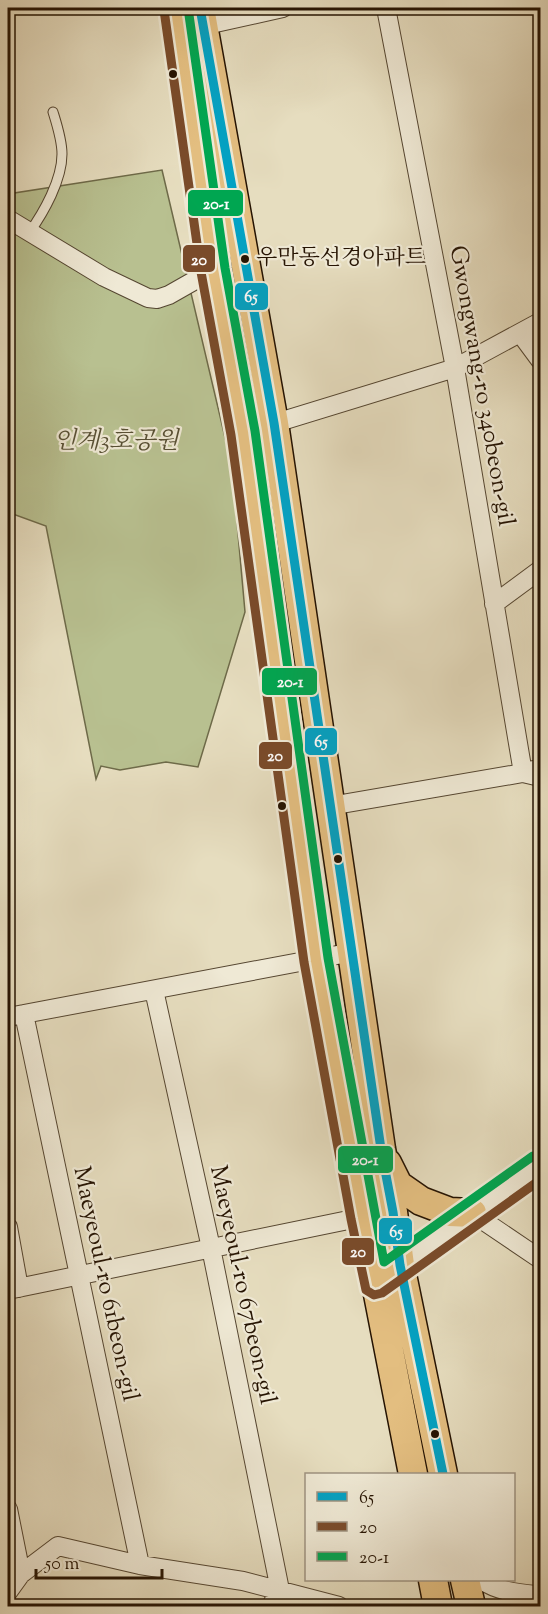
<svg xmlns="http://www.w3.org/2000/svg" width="548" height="1614" font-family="'Sorts Mill Goudy','Noto Serif KR',serif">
<rect width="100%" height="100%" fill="#e6ddbf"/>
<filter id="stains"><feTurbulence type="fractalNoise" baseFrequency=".00333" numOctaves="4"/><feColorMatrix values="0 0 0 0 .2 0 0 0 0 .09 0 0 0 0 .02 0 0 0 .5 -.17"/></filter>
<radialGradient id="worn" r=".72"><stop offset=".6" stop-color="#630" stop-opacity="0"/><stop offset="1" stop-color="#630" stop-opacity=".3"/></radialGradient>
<!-- green -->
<path fill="#b8c090" stroke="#6e6a49" stroke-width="1.5" d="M162,170L232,467L245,612L198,767L166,762L120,770L101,766L96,779L46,526L13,514L8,515V194Z"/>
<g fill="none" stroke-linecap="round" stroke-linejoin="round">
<!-- lane casing -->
<g stroke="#554631" stroke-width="11">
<path id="lane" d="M29,233C44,212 62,180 62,154C62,140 57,125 53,112"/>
</g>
<!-- street casing -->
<g stroke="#554631" stroke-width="20">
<path id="street" d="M386,8L455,368L523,773L540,777
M202,26L283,8
M8,219L104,277L148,298L157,299L169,295L213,270
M520,333L540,360
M243,433L455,368L540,322
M494,604L540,570
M330,806L523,773L533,770
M154,990L211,1248L280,1590L271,1606
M24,1014L140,1565
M8,1017L353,952
M472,1213L540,1259
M8,1227L19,1288
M8,1290L363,1217
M8,1509L21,1574
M481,1580C498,1591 515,1593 536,1595
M8,1592L21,1574L58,1546L140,1565L243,1581L339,1606"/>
</g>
<!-- secondary casing -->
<g stroke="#251302" stroke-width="28">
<path id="secondary" d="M384,1277L540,1166"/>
</g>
<!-- primary casing -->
<g stroke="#251302" stroke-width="31">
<path id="primary" d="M176,8L213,270L243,433L316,960L363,1217L413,1474
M200,8L274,423L381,1149L393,1212L400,1265L443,1474
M387,1163L398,1185L421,1201L450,1212L472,1213
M433,1580L438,1606
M465,1580L471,1606"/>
</g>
<!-- lane -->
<use href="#lane" stroke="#efe9d5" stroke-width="9"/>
<!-- street -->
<use href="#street" stroke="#efe9d5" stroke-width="18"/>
<!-- secondary -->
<use href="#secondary" stroke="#efe9d5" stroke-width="26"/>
<!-- primary -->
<use href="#primary" stroke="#e3be80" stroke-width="28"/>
<!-- bus-1 casing -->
<g stroke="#efe9d5" stroke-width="14">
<path id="bus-1" d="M200,8L274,423L381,1149L393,1212L400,1265L443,1474"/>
</g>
<!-- bus-2 casing -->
<g stroke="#efe9d5" stroke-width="14">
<path id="bus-2" d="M164,10L201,272L231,435L304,962L351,1219L366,1290L374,1295L382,1293L540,1180"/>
</g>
<!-- bus-3 casing -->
<g stroke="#efe9d5" stroke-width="14">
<path id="bus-3" d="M188,8L225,268L255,431L328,958L384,1262L533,1156"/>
</g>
<!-- bus-1 -->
<use href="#bus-1" stroke="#02a2c4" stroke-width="9"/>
<!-- bus-2 -->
<use href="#bus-2" stroke="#7a4b2a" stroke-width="9"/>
<!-- bus-3 -->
<use href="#bus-3" stroke="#00a651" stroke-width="9"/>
</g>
<!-- markers -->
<g fill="#251302" stroke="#efe9d5" stroke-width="2">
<circle cx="173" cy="74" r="5"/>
<circle cx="245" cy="259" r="5"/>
<circle cx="282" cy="806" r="5"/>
<circle cx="338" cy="859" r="5"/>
<circle cx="435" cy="1434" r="5"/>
</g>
<g text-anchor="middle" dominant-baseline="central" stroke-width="4.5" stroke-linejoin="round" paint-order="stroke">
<!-- bus labels -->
<g font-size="22" fill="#251302" stroke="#efe9d5" text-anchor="start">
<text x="256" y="259">우만동선경아파트</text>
</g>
<!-- street labels -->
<g font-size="24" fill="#251302" stroke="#efe9d5">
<text transform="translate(481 386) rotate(80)">Gwongwang-ro 340beon-gil</text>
<text transform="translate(105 1284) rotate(78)">Maeyeoul-ro 61beon-gil</text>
<text transform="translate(242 1285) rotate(78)">Maeyeoul-ro 67beon-gil</text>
</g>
<!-- park labels -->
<g font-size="24" font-style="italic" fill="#585034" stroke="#efe9d5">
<text x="116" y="442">인계3호공원</text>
</g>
</g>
<g stroke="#efe9d5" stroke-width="2">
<rect x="187" y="189" width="57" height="28" rx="6" fill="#00a651"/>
<rect x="182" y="244" width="34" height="29" rx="6" fill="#7a4b2a"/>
<rect x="234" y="282" width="35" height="29" rx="6" fill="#02a2c4"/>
<rect x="261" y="667" width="57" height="29" rx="6" fill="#00a651"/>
<rect x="304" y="727" width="34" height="29" rx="6" fill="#02a2c4"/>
<rect x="258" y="741" width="35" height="29" rx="6" fill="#7a4b2a"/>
<rect x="337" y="1145" width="57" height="29" rx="6" fill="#00a651"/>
<rect x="378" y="1217" width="35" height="28" rx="6" fill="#02a2c4"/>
<rect x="341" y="1237" width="34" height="29" rx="6" fill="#7a4b2a"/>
</g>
<g font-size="16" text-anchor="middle" font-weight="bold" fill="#fff">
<text x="216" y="209">20-1</text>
<text x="199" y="265">20</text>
<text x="251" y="302">65</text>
<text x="290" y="687">20-1</text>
<text x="321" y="747">65</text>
<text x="275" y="761">20</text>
<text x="365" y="1165">20-1</text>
<text x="396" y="1237">65</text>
<text x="358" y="1257">20</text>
</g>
<!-- margin -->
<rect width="548" height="1614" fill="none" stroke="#e6ddbf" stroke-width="30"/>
<rect x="9" y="9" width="530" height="1596" fill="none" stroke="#251302" stroke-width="3"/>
<rect x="15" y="15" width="518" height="1584" fill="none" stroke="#251302" stroke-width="1.5"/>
<!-- legend -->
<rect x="305" y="1473" width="210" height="108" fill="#efe9d5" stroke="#9e9381" stroke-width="1.5"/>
<rect x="317" y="1492" width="30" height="9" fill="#02a2c4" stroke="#9e9381" stroke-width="1.5"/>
<text x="359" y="1503" font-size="18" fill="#251302">65</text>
<rect x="317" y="1522" width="30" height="9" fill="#7a4b2a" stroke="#9e9381" stroke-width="1.5"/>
<text x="359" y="1533" font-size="18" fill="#251302">20</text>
<rect x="317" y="1552" width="30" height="9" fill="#00a651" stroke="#9e9381" stroke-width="1.5"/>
<text x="359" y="1563" font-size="18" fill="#251302">20-1</text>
<!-- scale -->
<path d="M36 1569v9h126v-9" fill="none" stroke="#251302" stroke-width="3"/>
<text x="45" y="1569" font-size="18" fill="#251302" stroke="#efe9d5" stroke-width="4.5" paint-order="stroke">50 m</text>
<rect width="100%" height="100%" filter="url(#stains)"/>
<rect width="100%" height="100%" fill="url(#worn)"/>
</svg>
